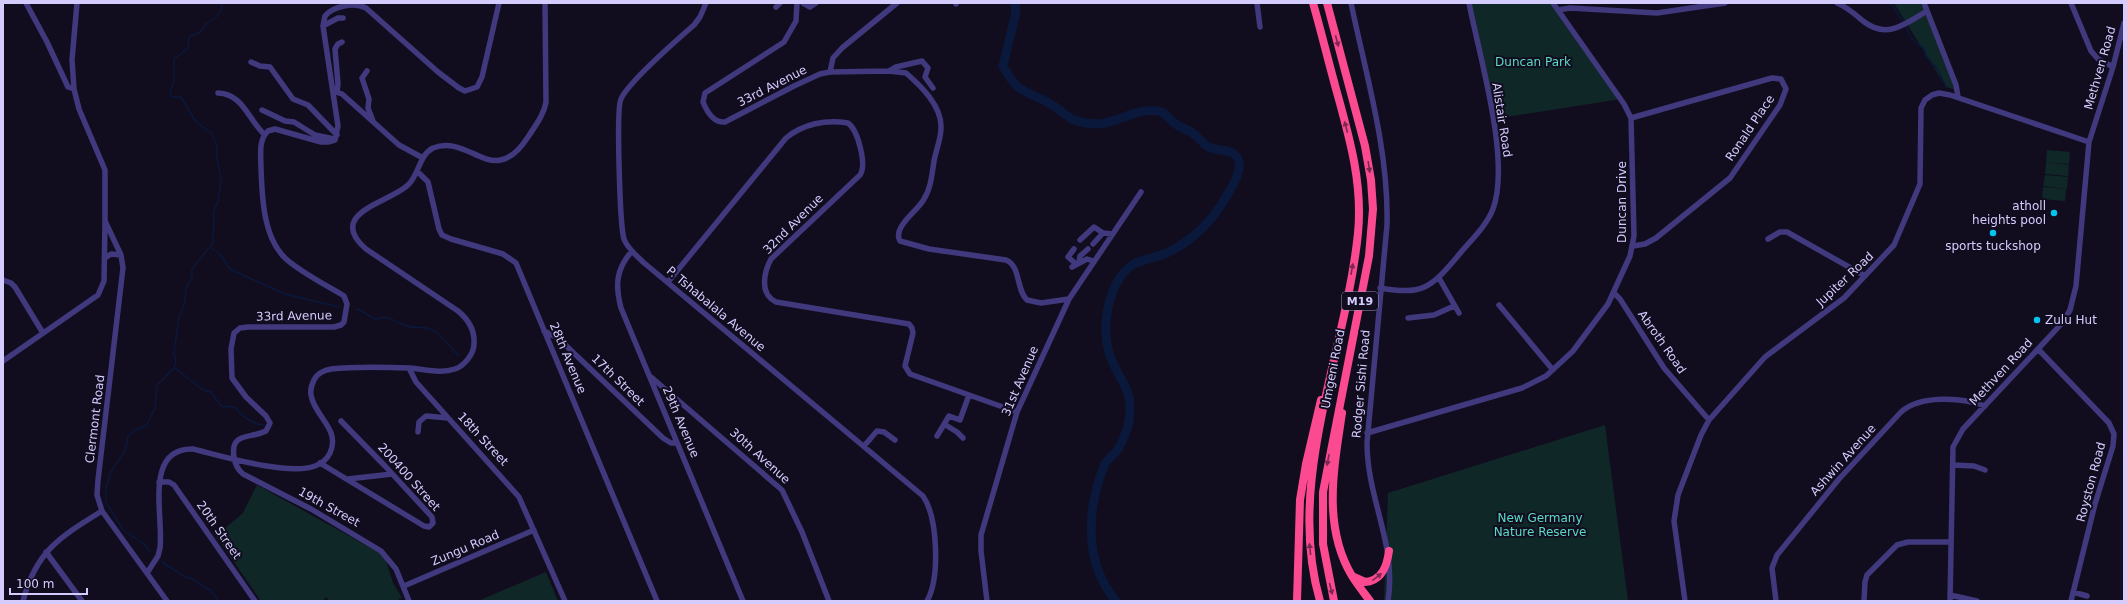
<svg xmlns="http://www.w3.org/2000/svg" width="2127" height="604" font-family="'DejaVu Sans',sans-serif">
<rect width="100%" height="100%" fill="#110d1f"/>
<!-- green -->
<path fill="#102728" d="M1470,3H1553L1621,99L1493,119Z
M1894,3H1920L1927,11L1957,90L1946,87Z
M2047,150L2070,152L2069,164L2046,162Z
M2046,162L2069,165L2068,176L2045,174Z
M2045,175L2068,177L2067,189L2043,186Z
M2043,187L2066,189L2065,201L2042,199Z
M1605,425L1628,601H1384L1388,493Z
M257,485L380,553L385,558L393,583L402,598L395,601H328L327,597L322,601H261L216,536L243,513Z
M546,572L558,601H478Z"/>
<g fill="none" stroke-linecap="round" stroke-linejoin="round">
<!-- stream -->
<path stroke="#0a183b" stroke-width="1.5" d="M1891,3L1903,22
M1905,25L1912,39L1924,49L1926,56L1938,70L1946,87
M212,248L220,254L230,269L247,277L285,294L339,307
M356,310L358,309L375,319C393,315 389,320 404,325C411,328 419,327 426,328C440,330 449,347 459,356
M174,367L203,390L211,392L221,406L235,407C242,417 250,423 263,425
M150,552L144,544L123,530L106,502V488L111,472L126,449L128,436L135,430L146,426L155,408L157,385L173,369L176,363L174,353L179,317L185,302L186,288L192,278V269L213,243L214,211L218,201L221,179L217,158V145L211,133L196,122L181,97H172L170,93L174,81V59L188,48L189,37L200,32L206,24L216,17L221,11L222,3
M162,562L185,577L190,578L210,590L218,601"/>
<!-- river -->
<path stroke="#0a183b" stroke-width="9" d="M1015,3L1016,12L1003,66C1007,73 1011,81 1017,86C1026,94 1042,98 1052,105C1059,109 1065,115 1072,119C1079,122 1091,124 1099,124C1120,122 1136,108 1158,111C1165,112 1168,117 1173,122C1179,128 1188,129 1194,134C1199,138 1203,144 1209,147C1219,152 1236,148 1239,162C1241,172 1234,184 1229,192C1215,218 1194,240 1167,253C1148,261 1132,258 1119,279C1105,302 1101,337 1113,363C1121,382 1131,389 1130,411C1130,425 1125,437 1118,449C1114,455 1108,458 1105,464C1086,509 1084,563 1116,601"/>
<!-- minor -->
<path stroke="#41397d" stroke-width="5.5" d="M26,3L47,42L68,87L74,89
M77,3L72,60L74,89L79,109L105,170V221L121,255L123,268L98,480L97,495L102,511L167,601
M706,3L700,17L694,25C677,40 629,81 621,99C616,108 620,227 624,239C627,248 636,255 643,262L923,496C938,518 940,578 927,601
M797,3L796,21L784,42L705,93L703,102C707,112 713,123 725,122L794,86L820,74L830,72L889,71L906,73C921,86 942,106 941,128C941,139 936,150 934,161C932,174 931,188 924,199C918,211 892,227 900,241L929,249L1006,260C1021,266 1016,290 1027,300L1041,303L1069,299
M803,3L810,7L816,3
M1257,3L1260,27
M1351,3C1366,75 1389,151 1387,225L1367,443C1367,499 1397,544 1388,601
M1837,3C1847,7 1855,14 1863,21C1887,40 1905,24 1927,11
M1924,3L1956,85L1958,97
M2071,3L2091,51L2098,59L2113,67
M956,4V3
M776,7L780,3
M1558,10L1570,8L1657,13L1725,3
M323,26L338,18H343
M251,62L260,66L270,67L293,99L308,105L337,135
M367,71L362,78L369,99L368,108L373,121
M889,71L896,67L922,61L928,68L925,77L933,88
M830,72L833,58L842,48L897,3
M333,91L342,94L399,145L423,158
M337,91L338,84L335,49L338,44L342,42
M218,93C243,94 248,119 264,134
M262,110L285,121L294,122L315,135L334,139
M1631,118L1772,78L1781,79L1786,89L1780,105L1730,178L1656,238L1645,244L1633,246
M417,171L428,182L439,229L442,235L451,239L503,254L516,263L657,601
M1768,239L1780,232H1787L1865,276
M1080,240L1094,227L1103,233L1113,234
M1093,244L1103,233
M1074,249L1068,257L1076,264
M632,251C616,269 615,285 621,308L743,601
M105,258L111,254L121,255
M1079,262L1080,256L1088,249
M1072,267L1087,259L1093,261
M1439,278L1459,313
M3,280L11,283L15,287L43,333
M668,282L786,138C803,124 826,119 848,123C858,130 867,165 860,175L771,259C764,272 759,294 776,302L909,324L912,328L913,333L905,366L910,374L1017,412
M1380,288C1422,295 1430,289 1457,257C1469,242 1486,227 1493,209C1511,160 1479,55 1469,3
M1614,293L1620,299L1664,368L1709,420
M1499,305L1553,370
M1408,318L1434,315L1454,306
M544,331L558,338L663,438L671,443H677
M2038,349L2109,423L2114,434L2113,446L2095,504L2071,601
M3,361L98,295L104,281L105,223
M409,368L416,382L519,497L565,601
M651,377L782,490L802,532L829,601
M944,424L957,432L963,438
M418,432L419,422L426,416L448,418
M1367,433L1522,388L1546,376L1573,351L1608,304L1630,256L1634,236L1631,118L1624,104L1553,3
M937,436L949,416L960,420L969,395
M864,446L877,431L884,432L895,440
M320,463L424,526L429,527L433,523L432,517L385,466L341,421
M1953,465L1974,466L1985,470
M348,479L392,474
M159,482H169L174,485L255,601
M46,552L82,601
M147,573L158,556L160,548C164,517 143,448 193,449C222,456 288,476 315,466C321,464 327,459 330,453C341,429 314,416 311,395C310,390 312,384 314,380C317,374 324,370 331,369C356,366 384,367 410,368C424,369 441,374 455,369C464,366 474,354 474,344C475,330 469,320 458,311L366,249C325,213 389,203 408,185C419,175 419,155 433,148C470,133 493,191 528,137C535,126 544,115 546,102L545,3
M404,586L534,530
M2073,592L2087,596
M1950,595L1977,601
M23,601C36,551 60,537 102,511
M409,601L396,569L381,551L311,509L243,474C237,469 235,464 234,457C230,432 250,439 266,431L270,423L266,416L246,397L232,378L231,349L234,333L240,328L248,327H334L341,325L344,322L347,304L344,296C326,285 300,272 285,258C263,237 262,196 261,168C261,156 258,140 268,131L275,129L321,142H328L335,140L338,126L323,26L325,16C333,6 354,2 366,8L438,72L459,88L465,91L477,87L482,77L499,3
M987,601L981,551V535L1017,412L1069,299L1141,192
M1685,601L1674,521L1678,495L1701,435L1709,420L1765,357L1844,298L1894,245L1920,184L1921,108L1925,100L1932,95L1939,93L1950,95L2089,142
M1776,601L1772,568L1777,555L1839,479L1901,412C1920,395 1962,397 1985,406
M1864,601L1865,582L1867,575L1897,545L1908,542H1951
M1950,601L1953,447L1963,429L2038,349L2063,322L2070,310L2076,286L2089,142L2113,67L2124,23"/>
<!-- highway -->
<path stroke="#fb4a90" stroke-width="8" d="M1313,3C1321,31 1328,60 1336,89C1349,136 1363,183 1358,233C1346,353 1285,481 1320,601
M1327,3L1365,146L1371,180L1373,209L1369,256L1323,492V544L1334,601
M1342,413C1334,467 1322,526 1352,576C1357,584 1364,593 1370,601
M1354,577L1365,582C1382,581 1387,566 1389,551
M1297,601L1300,500L1306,464L1321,400"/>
</g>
<!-- one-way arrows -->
<defs><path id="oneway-solid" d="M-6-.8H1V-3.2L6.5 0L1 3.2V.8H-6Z"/></defs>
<g fill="#7a2852">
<use href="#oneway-solid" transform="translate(1337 41) rotate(75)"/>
<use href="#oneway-solid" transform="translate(1346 127) rotate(-105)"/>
<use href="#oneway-solid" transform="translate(1369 167) rotate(81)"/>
<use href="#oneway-solid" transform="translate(1352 269) rotate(-80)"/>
<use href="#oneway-solid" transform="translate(1328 460) rotate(101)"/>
<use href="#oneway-solid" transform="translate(1310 549) rotate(-96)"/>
<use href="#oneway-solid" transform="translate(1377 577) rotate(-38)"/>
<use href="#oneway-solid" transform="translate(1331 589) rotate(76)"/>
</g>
<!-- markers -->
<g fill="#05c5f0" stroke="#110d1f" stroke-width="1.5">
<circle cx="2054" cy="213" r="4"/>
<circle cx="1993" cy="233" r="4"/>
<circle cx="2037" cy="320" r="4"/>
</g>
<g text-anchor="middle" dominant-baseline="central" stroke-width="4" stroke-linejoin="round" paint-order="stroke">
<!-- shield labels -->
<rect fill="#110d1f" stroke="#9a93bb" stroke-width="1" x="1342" y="292" width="36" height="18" rx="3"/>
<g font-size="11" font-weight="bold" fill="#d5ccfe">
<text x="1360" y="301">M19</text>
</g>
<!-- park labels -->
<g font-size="12" fill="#5adbc6" stroke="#110d1f">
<text x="1533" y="62">Duncan Park</text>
<text x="1540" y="518">New Germany<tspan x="1540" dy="14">Nature Reserve</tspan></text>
</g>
<!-- street labels -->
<g font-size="12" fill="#d5ccfe" stroke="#110d1f">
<text transform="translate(2100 68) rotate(-74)">Methven Road</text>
<text transform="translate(772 86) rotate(-27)">33rd Avenue</text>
<text transform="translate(1502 120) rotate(81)">Alistair Road</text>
<text transform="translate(1750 128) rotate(-56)">Ronald Place</text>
<text transform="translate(1622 202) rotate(-90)">Duncan Drive</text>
<text transform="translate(793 224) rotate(-45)">32nd Avenue</text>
<text transform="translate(1845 279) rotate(-43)">Jupiter Road</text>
<text transform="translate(716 309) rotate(40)">P. Tshabalala Avenue</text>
<text transform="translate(294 316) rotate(-1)">33rd Avenue</text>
<text transform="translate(1662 342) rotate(55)">Abroth Road</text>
<text transform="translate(568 358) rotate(67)">28th Avenue</text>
<text transform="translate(1333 369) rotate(-79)">Umgeni Road</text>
<text transform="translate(2001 372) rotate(-47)">Methven Road</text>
<text transform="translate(618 380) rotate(44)">17th Street</text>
<text transform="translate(1020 381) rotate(-67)">31st Avenue</text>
<text transform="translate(1361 384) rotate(-85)">Rodger Sishi Road</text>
<text transform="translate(95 419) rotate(-83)">Clermont Road</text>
<text transform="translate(681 422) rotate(67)">29th Avenue</text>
<text transform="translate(483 439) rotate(47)">18th Street</text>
<text transform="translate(760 456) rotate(42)">30th Avenue</text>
<text transform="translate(1843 460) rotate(-48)">Ashwin Avenue</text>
<text transform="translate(409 477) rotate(48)">200400 Street</text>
<text transform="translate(2091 482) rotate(-75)">Royston Road</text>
<text transform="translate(329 507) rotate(29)">19th Street</text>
<text transform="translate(219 530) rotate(55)">20th Street</text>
<text transform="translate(465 548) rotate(-23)">Zungu Road</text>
</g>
<!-- poi labels -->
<g font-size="12" fill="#d5ccfe" stroke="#110d1f" text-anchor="end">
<text x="2046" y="206">atholl<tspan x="2046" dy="14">heights pool</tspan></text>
<text x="1993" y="246" text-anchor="middle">sports tuckshop</text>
<text x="2045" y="320" text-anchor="start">Zulu Hut</text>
</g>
</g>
<!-- border -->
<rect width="2127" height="604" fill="none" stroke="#d5ccfe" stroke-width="8"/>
<!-- scale -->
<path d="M10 588v6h77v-6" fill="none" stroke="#d5ccfe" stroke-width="2"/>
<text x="16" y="588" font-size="12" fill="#d5ccfe" stroke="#110d1f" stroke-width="3" paint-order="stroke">100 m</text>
</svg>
